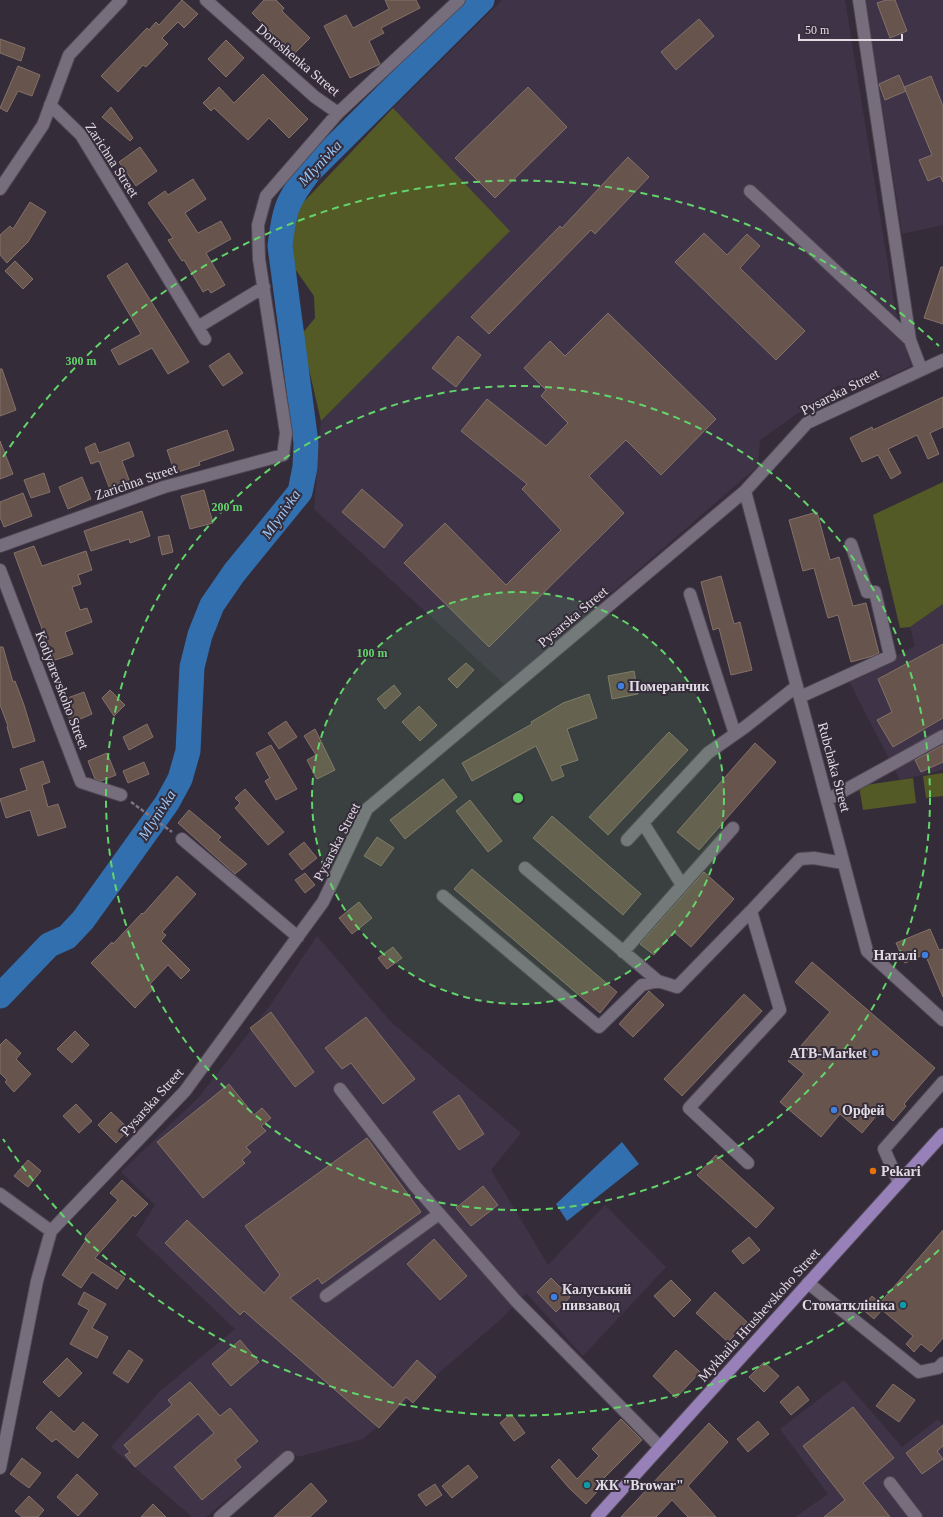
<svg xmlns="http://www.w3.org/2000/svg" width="943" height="1517" font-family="'Times New Roman',serif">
<rect width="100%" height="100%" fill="#352c3a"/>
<!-- built -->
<path fill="#3f3347" d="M502,0H845L895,308L911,366L854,392L838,385L760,440L758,466L505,685L314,509L321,421L509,232L393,108Z
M866,0H943V225L902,234Z
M943,604V770L900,780L849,681L915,646L910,627Z
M317,936L391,1022L521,1133L491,1170L548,1265L605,1205L666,1267L583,1356L526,1293L501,1319L363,1439L298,1457L288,1449L206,1517H192L111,1447L159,1392L235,1329L136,1235L155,1205L121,1172L199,1097L271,1004Z
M844,1380L902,1447L938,1419L943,1425V1517H795L828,1494L780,1429Z"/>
<!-- green -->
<path fill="#545a26" d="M393,108L510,231L321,421L301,335L315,318L314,296L288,259L286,233L296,210Z
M943,482V604L910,627L900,628L873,515Z
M943,773V796L926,798L923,776Z
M913,778L916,803L863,810L859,786Z"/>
<!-- water -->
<path fill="#326fae" d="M622,1142L639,1164L567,1221L556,1204Z"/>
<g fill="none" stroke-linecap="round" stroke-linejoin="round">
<!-- river -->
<path stroke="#326fae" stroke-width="25" d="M0,996L49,945L67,937L83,920L167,803L180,779L188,751L192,667L200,635L212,605L234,573L300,492L305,467L306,443L280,246C284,210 287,201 309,172L482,0"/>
</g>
<!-- building -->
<path fill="#66544d" stroke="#847169" d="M182,0L198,14L184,28L178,22L162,38L168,44L146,67L143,65L118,92L101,76L147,28L149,30L156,22L159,25Z
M264,0H276L284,8L282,11L310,38L291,57L270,37L273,34L252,13Z
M385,0H416L420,8L381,28L384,33L369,41L380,64L350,78L324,26L346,15L353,28L389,9Z
M886,0H895L907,31L890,38L877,3Z
M699,19L714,36L676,70L661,52Z
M0,39L25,48L21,61L0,53Z
M226,40L244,58L226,77L208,59Z
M18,66L40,75L32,96L18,91L7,112L0,108Z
M263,74L308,119L289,138L269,118L248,140L214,108L211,111L203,103L219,87L234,103Z
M899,75L906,91L885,100L879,84Z
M931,76L943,106V182L940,176L928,181L919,160L932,155L904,87Z
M528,87L567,127L495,198L455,158Z
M111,107L133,138L130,141L102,117Z
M140,147L157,171L136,186L119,162Z
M628,157L649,177L595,234L591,230L489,334L471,317L560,226L562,228Z
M193,179L206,199L185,213L198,233L221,221L231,239L206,253L225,285L211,293L208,289L203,292L184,260L182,261L168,240L173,238L148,203L165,191L168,195Z
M30,202L46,212L28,242L7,263L0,255V235L10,226L13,229Z
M704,233L727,255L747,234L760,246L740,268L805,331L776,360L675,262Z
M15,261L33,279L23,289L5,271Z
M127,263L189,362L168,374L152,348L119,365L111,350L141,334L107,276Z
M941,267H943V324L924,318Z
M608,313L716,419L661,475L626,440L589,476L624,513L489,647L404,563L445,523L506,585L561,530L522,489L527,484L461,431L487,399L546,446L568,423L541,396L546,390L524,368L550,341L565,356Z
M458,336L481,355L456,387L432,368Z
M229,353L243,373L223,386L209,366Z
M0,369H2L16,410L0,416Z
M943,397V427L930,433L939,454L928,459L917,435L888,449L901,473L891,479L878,455L862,462L850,438L872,427L873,430Z
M227,430L234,450L199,462L200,465L175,473L167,450Z
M0,441L13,474L0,479Z
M129,442L134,456L122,461L131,485L111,492L99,461L91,464L85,448L95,443L99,453Z
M44,473L50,492L31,498L24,480Z
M82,477L91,499L68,509L59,487Z
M362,489L403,525L384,548L342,512Z
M204,490L213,523L190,529L181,496Z
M23,493L32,516L4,527L0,517V502Z
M142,511L150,536L130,543L129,539L91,551L84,531Z
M817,512L830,560L839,557L853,606L866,603L879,653L873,656L851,662L838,615L828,618L814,568L803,571L789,520Z
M169,535L173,552L162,555L158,537Z
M34,546L42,566L86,551L92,570L78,575L81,584L72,587L80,610L87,608L92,622L65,632L73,654L52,661L43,638L45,637L14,553Z
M721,576L734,624L740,622L752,670L731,675L719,628L713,630L701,582Z
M943,644V718L893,747L877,720L892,712L878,679Z
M0,647H3L13,682L15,681L24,705L35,741L13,748L7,727L8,726L0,705Z
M466,663L474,670L457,688L448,679Z
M634,671L638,694L612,699L608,676Z
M394,685L401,694L385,709L377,699Z
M110,690L125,705L114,716L102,698Z
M84,692L92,714L71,723L62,700Z
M589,694L597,718L567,729L578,760L560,766L564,776L552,781L536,746L472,781L462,763L532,724L531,722L563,703Z
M419,706L437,725L420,741L402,722Z
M286,721L297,737L279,749L268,733Z
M147,724L153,737L129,750L123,737Z
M315,729L335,770L317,779L307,760L316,755L304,736Z
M669,732L688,750L608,835L589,817Z
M755,743L776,762L699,850L677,832Z
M271,745L297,789L276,800L265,781L270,778L256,753Z
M943,745V762L921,772L915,760Z
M107,753L116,775L101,781L95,779L88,761Z
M43,761L50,782L42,785L48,807L58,804L66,827L38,836L30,810L6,818L0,799L27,790L20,769Z
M144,762L149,774L128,783L123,771Z
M443,779L457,797L405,839L390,820Z
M245,789L284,832L268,845L235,808L240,803L235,798Z
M470,800L502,841L488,852L456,811Z
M189,810L221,837L218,840L247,864L235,874L178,823Z
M552,816L641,894L623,915L533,838Z
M377,837L394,848L381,866L364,856Z
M304,842L317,858L302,870L289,854Z
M472,869L617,992L600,1013L454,889Z
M704,872L734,899L691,947L674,932L654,955L640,944Z
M305,873L315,885L305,893L295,880Z
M177,876L196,894L162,932L166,935L161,941L190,970L181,979L168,965L150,984L154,988L135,1008L91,963L112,942L113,944L142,913L143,914Z
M359,902L372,918L352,934L339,918Z
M930,929L939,950L943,949V997L925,954L905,963L896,943Z
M393,947L402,958L387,969L378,958Z
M812,962L935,1068L904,1104L906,1106L893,1121L881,1110L862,1133L840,1114L821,1137L780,1102L804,1074L788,1061L830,1012L795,982Z
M649,991L664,1005L633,1037L619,1024Z
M744,994L762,1011L682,1096L664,1079Z
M271,1012L314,1072L295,1087L250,1028Z
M366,1017L415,1079L383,1104L351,1063L342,1069L325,1048Z
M75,1031L89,1045L72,1063L57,1049Z
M6,1039L21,1053L16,1059L31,1074L14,1092L5,1082L7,1080L0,1073V1045Z
M229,1084L254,1115L262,1108L271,1118L261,1126L266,1131L246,1147L251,1152L242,1160L245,1163L203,1198L157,1142Z
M459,1095L484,1134L459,1150L433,1112Z
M76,1104L92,1121L79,1133L63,1116Z
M111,1112L129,1129L116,1143L98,1125Z
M367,1138L421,1212L322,1284L318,1278L290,1298L393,1388L417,1360L436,1377L413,1403L406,1397L379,1428L244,1311L240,1315L165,1243L187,1220L264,1293L280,1275L245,1226Z
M716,1155L774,1208L756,1228L697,1175Z
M28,1160L41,1171L28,1187L14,1176Z
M122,1180L148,1204L135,1217L133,1215L95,1258L125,1278L117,1289L92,1272L81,1288L62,1275L87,1239L85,1237L118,1200L110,1193Z
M483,1186L498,1205L471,1226L456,1208Z
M943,1230V1338L931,1352L921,1344L914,1352L906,1344L913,1336L882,1310L874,1319L861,1308L872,1296L880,1303Z
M749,1237L760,1250L743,1264L732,1251Z
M434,1239L467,1276L440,1300L407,1264Z
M551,1278L570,1297L556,1312L537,1292Z
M671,1280L691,1300L674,1317L654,1296Z
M84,1292L106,1304L92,1328L108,1337L97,1358L70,1344L89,1310L78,1304Z
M715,1292L747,1322L728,1342L696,1313Z
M240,1340L259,1362L231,1386L212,1364Z
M129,1350L143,1360L128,1383L113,1373Z
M676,1350L700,1372L676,1398L653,1376Z
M67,1358L82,1373L59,1397L43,1382Z
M764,1362L779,1376L764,1392L749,1377Z
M190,1382L220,1416L230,1408L258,1441L235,1460L241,1467L202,1500L174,1467L214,1433L198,1414L135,1467L125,1455L130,1452L124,1445L172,1405L168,1400Z
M893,1384L915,1400L899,1422L876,1406Z
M798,1386L809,1400L791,1415L780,1402Z
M853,1407L894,1458L863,1483L890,1517H824L845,1500L803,1446Z
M51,1411L74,1432L83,1422L98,1435L78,1458L56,1439L52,1442L36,1428Z
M511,1414L525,1433L514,1441L500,1423Z
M621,1419L642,1440L603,1479L606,1482L586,1504L569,1488L551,1467L559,1459L577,1479L599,1456L592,1449Z
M758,1421L769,1434L748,1452L737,1439Z
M709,1423L728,1442L688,1486L716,1517H688L672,1500L656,1517H621Z
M943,1425V1446L937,1451L943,1459L922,1474L906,1453Z
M22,1458L41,1473L29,1488L10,1474Z
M468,1465L478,1477L452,1498L442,1486Z
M77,1474L98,1494L78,1516L57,1497Z
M311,1483L327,1501L310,1517H274Z
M435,1484L442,1495L426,1506L418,1495Z
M29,1496L44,1510L38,1517H22L15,1511Z
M153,1504L166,1517H141Z"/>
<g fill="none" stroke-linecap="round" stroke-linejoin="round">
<!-- minor casing -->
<g stroke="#504854" stroke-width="14">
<path id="minor" d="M206,0L315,97L338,113L459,0
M859,0L910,340L921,369
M50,105L81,135L205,339
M0,189L43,125L69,55L121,0
M750,191L910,340
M198,327L264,287
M745,491L867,951L943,1020
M0,546L164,487L283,455L286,433L259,259L258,225L266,196L338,113
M0,570L81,782L121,795
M690,594L735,734
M800,697L890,656L875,592H867L851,544
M827,800L943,736
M643,823L682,885
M182,839L298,937
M627,840L708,753L745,727L797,686
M525,868L658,981L677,987L751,911
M443,896L599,1027L642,985L658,981
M623,952L733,828
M340,1089L415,1186L516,1301L660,1447
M748,1163L689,1108L780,1010L751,911L800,859L814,858L843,863
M899,1183L884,1149L943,1082
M0,1194L51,1231
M808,1283L919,1372L938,1368L943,1363
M326,1296L439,1214
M0,1468L37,1281L51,1231L185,1091L323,902L367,809L745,491L807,423L943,360
M890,1483L916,1517
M220,1517L288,1457"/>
</g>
<!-- major casing -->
<g stroke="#504854" stroke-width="14">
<path id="major" d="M597,1517L943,1134"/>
</g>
<!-- path -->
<path stroke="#7d7581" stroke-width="2.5" stroke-dasharray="4 2" stroke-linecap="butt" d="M131,802L172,832"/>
<!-- minor -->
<use href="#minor" stroke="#776e7d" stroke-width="12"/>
<!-- major -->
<use href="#major" stroke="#9781b8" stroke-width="12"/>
</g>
<!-- distance rings -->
<circle cx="518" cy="798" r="206" fill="#62d469" fill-opacity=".12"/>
<g fill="none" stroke="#62d469" stroke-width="2" stroke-dasharray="7 5">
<circle cx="518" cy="798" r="206"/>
<circle cx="518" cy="798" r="412"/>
<path d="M939 1250A618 618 0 0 1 3 1139M3 457A618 618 0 0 1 939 346"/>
</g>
<!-- markers -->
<g fill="#3f7fe0" stroke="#352c3a" stroke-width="1.5">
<circle cx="621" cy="686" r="4"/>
<circle cx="925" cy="955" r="4"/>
<circle cx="875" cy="1053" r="4"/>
<circle cx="834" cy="1110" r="4"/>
<circle cx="554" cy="1297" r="4"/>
</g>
<circle fill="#e8710a" stroke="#352c3a" stroke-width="1.5" cx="873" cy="1171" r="4"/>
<g fill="#0f9aa8" stroke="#352c3a" stroke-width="1.5">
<circle cx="903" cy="1305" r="4"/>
<circle cx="587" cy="1485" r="4"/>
</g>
<g text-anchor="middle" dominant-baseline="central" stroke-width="4" stroke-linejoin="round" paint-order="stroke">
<!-- street labels -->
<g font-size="14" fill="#e1dbe4" stroke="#352c3a">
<text transform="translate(298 60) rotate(40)">Doroshenka Street</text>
<text transform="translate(112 160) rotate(57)">Zarichna Street</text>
<text transform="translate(840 392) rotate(-27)">Pysarska Street</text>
<text transform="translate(136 482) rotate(-19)">Zarichna Street</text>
<text transform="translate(573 617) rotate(-40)">Pysarska Street</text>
<text transform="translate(62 690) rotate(69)">Kotlyarevskoho Street</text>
<text transform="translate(834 767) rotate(75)">Rubchaka Street</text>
<text transform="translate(337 842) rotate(-63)">Pysarska Street</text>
<text transform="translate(152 1102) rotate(-48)">Pysarska Street</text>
<text transform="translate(759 1315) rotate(-48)">Mykhaila Hrushevskoho Street</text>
</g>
<!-- poi labels -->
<g font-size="14" font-weight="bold" fill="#e1dbe4" stroke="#352c3a" text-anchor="start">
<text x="629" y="686">Померанчик</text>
<text x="917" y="955" text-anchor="end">Наталі</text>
<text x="867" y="1053" text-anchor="end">ATB-Market</text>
<text x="842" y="1110">Орфей</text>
<text x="881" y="1171">Pekari</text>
<text x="562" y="1289">Калуський<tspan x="562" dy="16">пивзавод</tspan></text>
<text x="895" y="1305" text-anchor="end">Стоматклініка</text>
<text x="595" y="1485">ЖК "Browar"</text>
</g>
<!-- water labels -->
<g font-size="15" font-style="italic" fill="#98c7fa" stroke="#352c3a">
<text transform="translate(320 163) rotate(-47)">Mlynivka</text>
<text transform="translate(281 514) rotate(-55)">Mlynivka</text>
<text transform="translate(157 815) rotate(-57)">Mlynivka</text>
</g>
</g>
<circle cx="518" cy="798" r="6" fill="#62d469" stroke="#352c3a" stroke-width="2"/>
<g font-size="12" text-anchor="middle" font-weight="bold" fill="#62d469" stroke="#352c3a" stroke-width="4" stroke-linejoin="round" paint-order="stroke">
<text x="81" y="365">300 m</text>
<text x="227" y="511">200 m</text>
<text x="372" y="657">100 m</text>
</g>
<!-- scale -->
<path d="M799 34v6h103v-6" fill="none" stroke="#e1dbe4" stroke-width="2"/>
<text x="805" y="34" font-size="12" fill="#e1dbe4" stroke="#352c3a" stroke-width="3" paint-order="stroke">50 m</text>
</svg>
